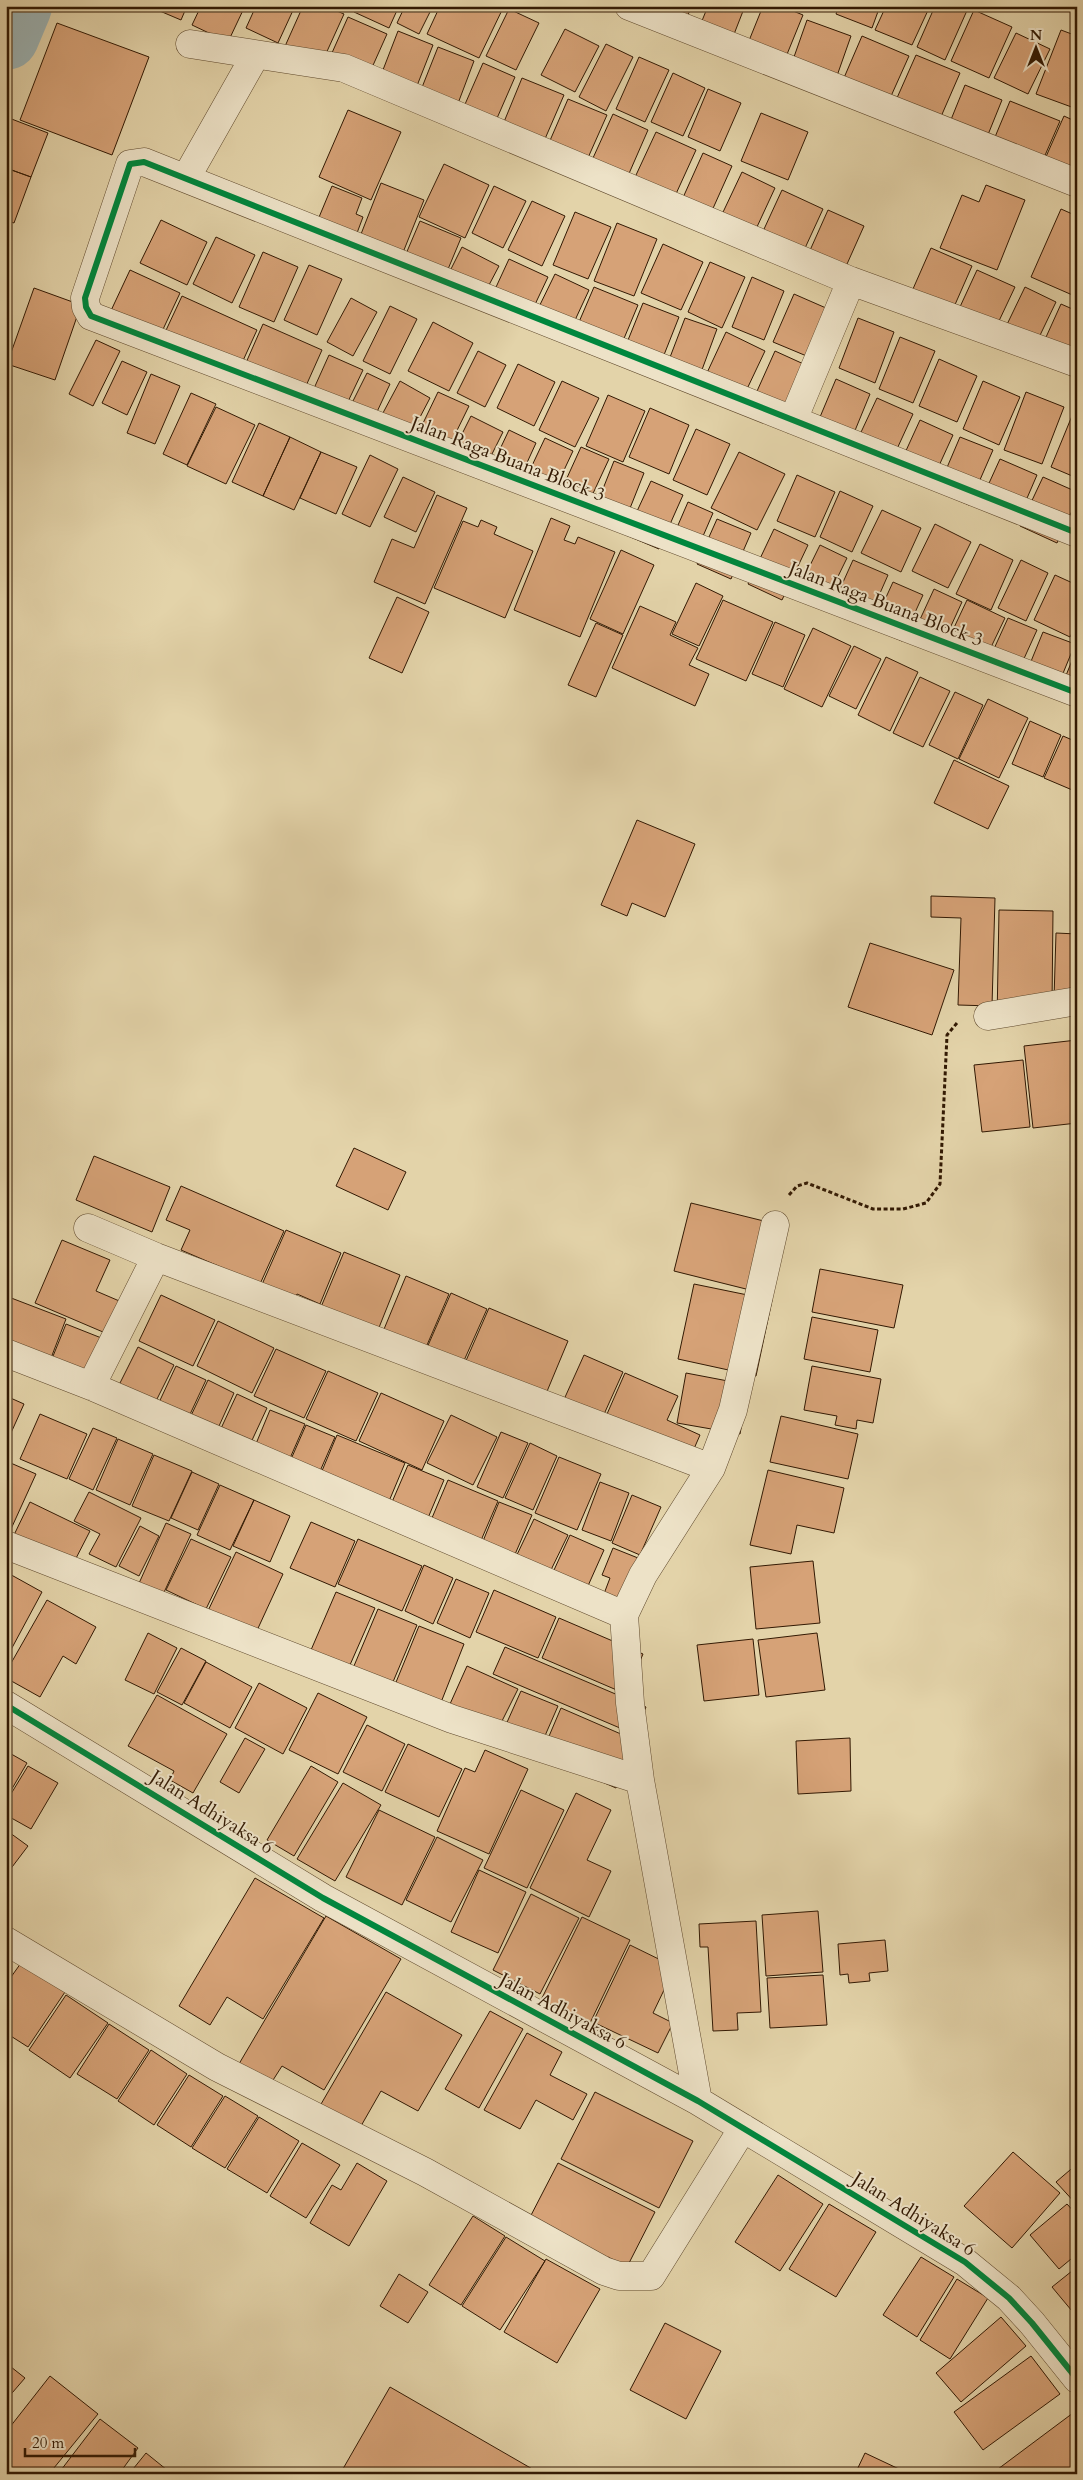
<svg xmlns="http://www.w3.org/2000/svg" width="1083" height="2480" font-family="Cardo,serif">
<rect width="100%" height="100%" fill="#e3d3a9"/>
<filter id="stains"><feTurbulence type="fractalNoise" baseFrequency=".004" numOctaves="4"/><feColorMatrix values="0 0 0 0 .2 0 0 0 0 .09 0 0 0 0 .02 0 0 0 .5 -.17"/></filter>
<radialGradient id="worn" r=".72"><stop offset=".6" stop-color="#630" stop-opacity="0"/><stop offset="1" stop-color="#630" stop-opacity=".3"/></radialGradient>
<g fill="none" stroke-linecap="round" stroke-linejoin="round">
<!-- river -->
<path stroke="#9cb4b5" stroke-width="66" d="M6,37L19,6"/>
</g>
<!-- building -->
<path fill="#d6a277" stroke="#321903" d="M148,6H187L181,20Z
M201,6H245L228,42L192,25Z
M256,6H295L278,43L246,28Z
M303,6H325L344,14L319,69L282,53Z
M357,6H399L389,28L354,12Z
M405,6H433L419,34L397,23Z
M440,6H504L479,58L427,34Z
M642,6H692L681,30Z
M708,6H745L729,47L697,33Z
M763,6H781L803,15L781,69L744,53Z
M839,6H880L872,28L836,14Z
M886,6H930L912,45L875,30Z
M935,6H969L945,60L917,47Z
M509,9L539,23L516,70L486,56Z
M974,10L1012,27L989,78L951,61Z
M348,17L387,34L366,81L327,64Z
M807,20L851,36L832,90L788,74Z
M57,23L149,57L112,155L20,120Z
M565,29L599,46L575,92L541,75Z
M1061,30L1077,36V109L1036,94Z
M398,31L433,45L411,101L376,88Z
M1016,33L1050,49L1028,94L994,78Z
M862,36L909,56L883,114L837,94Z
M606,44L633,57L606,111L579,97Z
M438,47L474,61L454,114L417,100Z
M916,55L960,73L933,135L889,116Z
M639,57L669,70L645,122L616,109Z
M483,63L515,77L491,132L459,118Z
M673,73L705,88L683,136L651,122Z
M522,78L564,95L538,155L497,139Z
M965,85L1002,100L983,147L946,132Z
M708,89L741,103L720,151L688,137Z
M568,99L607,115L583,169L545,152Z
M1010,101L1060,121L1039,169L990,149Z
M348,110L401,132L371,200L319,177Z
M761,113L808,132L788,180L741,161Z
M613,114L648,130L624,185L588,169Z
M1064,116L1077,122V194L1037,177Z
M9,118L48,133L31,177L6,168V124Z
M656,132L696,150L670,207L630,188Z
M703,153L732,166L706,224L677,211Z
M444,164L489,185L465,238L419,217Z
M6,168L31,177L14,223L6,220Z
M742,172L775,188L750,242L716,227Z
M381,183L424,200L396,270L354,252Z
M986,185L1025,200L997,270L940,248L962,195L979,202Z
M332,186L362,198L356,214L363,217L351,249L312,234Z
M494,186L526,201L503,248L472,233Z
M782,190L823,209L800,259L759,240Z
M532,201L565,216L542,266L508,250Z
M1061,209L1077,216V297L1031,277Z
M828,210L864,226L839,282L803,266Z
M575,212L611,227L588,279L553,265Z
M161,220L207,242L187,285L140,263Z
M420,221L461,238L441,286L400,268Z
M617,223L657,239L634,296L594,281Z
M216,237L255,255L232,303L193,284Z
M663,244L703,262L681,310L641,293Z
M462,247L499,266L479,304L443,285Z
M931,248L972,266L950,316L909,298Z
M263,252L298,267L274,322L239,307Z
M509,259L548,277L530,315L491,298Z
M710,262L745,277L722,328L688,312Z
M309,265L342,279L317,335L284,320Z
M130,270L180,293L158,340L108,317Z
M977,270L1015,287L990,340L953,322Z
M555,274L589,290L570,331L535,315Z
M752,277L784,291L764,340L732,327Z
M594,287L638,305L620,348L576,329Z
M1025,287L1056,302L1031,354L1000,339Z
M34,288L81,305L55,380L7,364Z
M794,294L842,315L821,362L773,342Z
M182,296L257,330L241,365L161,341Z
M351,298L377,312L353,356L327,342Z
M643,303L679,317L660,365L624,350Z
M1061,304L1077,311V361L1042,346Z
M390,306L417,319L390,374L363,361Z
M685,318L717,329L696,386L664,373Z
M858,318L894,332L875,383L839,368Z
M433,322L473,343L449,391L408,371Z
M263,324L322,350L297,406L245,365Z
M726,332L765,351L738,408L699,390Z
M900,337L935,351L913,403L879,389Z
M96,340L120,351L93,406L69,394Z
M478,351L506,365L485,407L457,393Z
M775,351L819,371L793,428L749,409Z
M329,355L363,370L344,410L311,395Z
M939,359L977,376L957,422L919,406Z
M122,361L147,372L127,415L102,403Z
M518,364L555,382L534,426L497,408Z
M367,373L390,384L368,431L344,419Z
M151,374L180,386L155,444L127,433Z
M836,379L870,394L847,450L812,436Z
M400,381L430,398L407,442L376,426Z
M562,381L599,398L575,447L539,430Z
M983,381L1020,397L999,445L963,429Z
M438,392L469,406L443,459L413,444Z
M1026,392L1064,407L1042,464L1004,450Z
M191,393L216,404L187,465L163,454Z
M608,395L645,411L623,462L586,446Z
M877,398L913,414L891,462L855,445Z
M216,407L255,425L226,484L187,466Z
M650,408L689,425L669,474L629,457Z
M1074,411L1077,412V478L1051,467Z
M471,416L503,432L482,474L450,458Z
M920,420L953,435L932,481L899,466Z
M259,423L290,437L263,496L232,482Z
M696,429L730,444L707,495L673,480Z
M509,430L536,443L520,478L492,466Z
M290,437L321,452L294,510L263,496Z
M960,437L993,450L969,505L937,491Z
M545,438L573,451L549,502L521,489Z
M581,447L609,459L583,515L556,502Z
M321,452L357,467L336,514L300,498Z
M739,452L785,474L757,530L711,508Z
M370,455L398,469L370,527L342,514Z
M1000,459L1037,475L1018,519L980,503Z
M614,461L644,473L621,531L591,519Z
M797,475L835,492L815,537L777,521Z
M403,477L435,492L416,532L384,517Z
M1043,477L1077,492V500L1057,543L1020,526Z
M651,481L683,495L659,549L626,535Z
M840,491L873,506L852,552L820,537Z
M437,495L467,508L425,604L374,582L392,539L414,548Z
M688,502L713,513L694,557L669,546Z
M882,510L921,528L901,572L861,553Z
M551,518L570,526L564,540L575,544L578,537L615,552L580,637L514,610Z
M717,519L751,533L731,579L697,564Z
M481,520L497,527L494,534L533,551L505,618L434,588L463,521L478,527Z
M935,524L971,542L948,588L912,571Z
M774,529L808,545L782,600L748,584Z
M980,544L1013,560L991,610L956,594Z
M820,545L847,558L825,603L798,590Z
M621,550L654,565L623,634L590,619Z
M853,560L888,575L866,625L831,609Z
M1021,560L1048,573L1026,621L998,608Z
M1055,575L1077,585V623L1070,637L1034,620Z
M893,582L923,595L902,641L872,628Z
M696,583L723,596L699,646L672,634Z
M934,589L962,602L939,652L911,639Z
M397,597L429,612L402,673L369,658Z
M723,600L773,622L746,681L696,659Z
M967,600L1005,618L981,668L943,651Z
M640,606L676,622L670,635L698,648L689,665L709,674L695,706L612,668Z
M1008,618L1037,630L1017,674L988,662Z
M775,622L805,635L783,687L752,674Z
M596,623L623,635L596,697L568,685Z
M813,628L851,646L822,707L784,689Z
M1043,632L1075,644L1057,688L1025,676Z
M854,646L881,659L856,709L829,696Z
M1077,648V695L1061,688Z
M886,657L918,672L890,731L858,715Z
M920,677L950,691L923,747L893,733Z
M955,692L983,705L958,759L929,745Z
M988,699L1028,718L999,778L959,759Z
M1030,721L1061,735L1043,777L1012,764Z
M1063,736L1077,742V792L1044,778Z
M954,760L1009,786L988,829L934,803Z
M637,820L695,844L665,917L632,903L627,916L601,905Z
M931,896L995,898L992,1006L958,1005L961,918L931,917Z
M999,910L1053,911L1052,1005L997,1021Z
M1056,933L1077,934V999H1054Z
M870,943L954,970L932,1035L848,1007Z
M1077,1040V1123L1033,1128L1024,1046Z
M1023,1060L1030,1127L982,1132L974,1065Z
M354,1148L406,1172L388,1210L336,1186Z
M94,1156L170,1187L152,1232L76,1200Z
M181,1186L284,1231L260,1284L181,1250L190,1230L166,1220Z
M691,1203L788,1227L770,1295L674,1271Z
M286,1230L341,1253L320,1304L297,1294L292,1303L260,1289Z
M62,1240L110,1260L96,1291L124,1303L110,1335L35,1303Z
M344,1252L400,1275L378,1330L321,1307Z
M820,1269L903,1285L894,1328L812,1312Z
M406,1276L449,1294L424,1352L382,1334Z
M694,1284L772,1300L756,1376L678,1359Z
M451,1293L487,1309L462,1365L426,1350Z
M161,1295L215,1320L193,1366L139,1341Z
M6,1296L66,1319L46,1371L6,1356Z
M489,1308L568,1341L543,1401L458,1379Z
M812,1317L878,1330L870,1372L804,1359Z
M218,1321L274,1348L252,1393L197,1366Z
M66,1324L109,1341L90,1388L47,1371Z
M138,1347L174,1365L152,1409L116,1391Z
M276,1349L326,1371L304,1418L254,1396Z
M584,1355L623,1372L596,1432L557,1415Z
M176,1366L206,1380L185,1425L155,1411Z
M812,1366L881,1379L873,1423L857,1420L856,1429L835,1425L837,1416L804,1410Z
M328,1371L378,1393L356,1441L306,1419Z
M625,1373L678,1396L667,1420L700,1435L686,1467L600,1430Z
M686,1373L749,1385L740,1434L677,1423Z
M208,1380L234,1393L214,1437L187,1424Z
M381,1393L444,1421L422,1470L359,1441Z
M237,1394L267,1408L247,1451L217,1437Z
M6,1396L24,1404L6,1444Z
M270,1410L305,1424L287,1465L253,1451Z
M40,1414L87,1434L67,1479L20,1459Z
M451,1415L497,1437L473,1485L427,1463Z
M781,1416L858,1434L848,1479L770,1462Z
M306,1425L335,1437L317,1478L288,1466Z
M93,1428L117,1438L93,1490L69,1479Z
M501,1432L528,1443L503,1498L477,1487Z
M337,1435L405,1463L387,1506L319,1478Z
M118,1439L153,1454L130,1505L96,1490Z
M530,1443L557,1456L533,1510L505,1498Z
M154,1455L192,1471L169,1521L132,1506Z
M559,1457L601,1474L577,1530L535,1513Z
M6,1461L36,1474L6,1540Z
M408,1465L444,1480L425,1525L389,1509Z
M768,1470L844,1488L834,1533L797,1525L791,1554L750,1545Z
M192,1472L219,1484L198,1530L171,1518Z
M448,1480L498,1501L479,1545L429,1525Z
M600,1482L629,1493L611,1541L582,1530Z
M220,1485L254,1500L230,1550L197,1535Z
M89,1492L141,1518L116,1567L89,1554L100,1534L74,1521Z
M632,1495L661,1507L640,1555L612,1543Z
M254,1500L290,1516L270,1562L233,1546Z
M30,1502L90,1531L71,1568L12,1539Z
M499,1502L532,1515L513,1559L481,1546Z
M534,1519L568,1535L548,1576L514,1561Z
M311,1522L355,1541L335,1587L290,1568Z
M166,1523L191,1534L160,1601L136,1590Z
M140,1526L159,1536L139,1576L119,1566Z
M570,1535L604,1550L583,1597L549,1581Z
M191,1539L231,1557L206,1609L166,1590Z
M358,1539L422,1566L402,1611L338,1584Z
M613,1548L648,1562L629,1610L602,1599L610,1578L602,1575Z
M236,1552L283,1574L254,1637L206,1615Z
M813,1561L820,1623L756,1629L750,1567Z
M424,1565L453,1578L433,1624L405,1611Z
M6,1572L42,1592L6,1659Z
M456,1579L489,1593L470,1638L437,1623Z
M494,1590L556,1617L538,1658L476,1632Z
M336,1592L375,1608L346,1674L308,1657Z
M47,1600L96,1627L76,1664L63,1656L40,1697L6,1678V1672Z
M378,1609L417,1625L390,1689L351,1673Z
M559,1618L643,1654L626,1694L542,1658Z
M419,1626L464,1644L438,1710L392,1692Z
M148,1633L177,1648L154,1694L125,1680Z
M817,1633L825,1690L766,1697L758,1640Z
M753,1639L759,1695L704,1701L697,1645Z
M505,1647L646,1707L634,1734L493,1674Z
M181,1648L206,1661L182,1705L157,1692Z
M206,1662L252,1687L230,1728L184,1703Z
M467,1666L518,1689L495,1735L446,1713Z
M259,1683L307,1708L283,1754L235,1728Z
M521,1691L558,1706L537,1754L500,1738Z
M318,1693L367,1717L338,1774L289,1750Z
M157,1695L227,1734L193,1793L170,1780L174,1771L128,1746Z
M561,1708L637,1741L616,1788L541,1755Z
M367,1725L405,1744L382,1791L343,1772Z
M245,1738L265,1749L239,1793L220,1782Z
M850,1738L851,1791L798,1794L796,1741Z
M408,1744L462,1769L439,1817L385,1792Z
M485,1750L528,1769L489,1854L437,1831L465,1768L475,1772Z
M6,1751L27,1763L6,1799Z
M28,1766L58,1783L31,1829L6,1815V1802Z
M311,1766L338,1782L294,1856L267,1840Z
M343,1783L381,1805L335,1881L297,1859Z
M521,1790L564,1810L527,1888L484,1868Z
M576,1793L611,1810L587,1860L611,1871L589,1917L530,1888Z
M379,1810L435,1837L402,1905L346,1877Z
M6,1830L28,1846L6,1875Z
M437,1837L483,1860L451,1922L406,1900Z
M479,1870L526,1892L498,1953L451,1932Z
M255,1878L324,1918L263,2019L227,1997L210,2025L179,2006Z
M531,1894L579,1918L540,1994L493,1970Z
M818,1911L823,1972L766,1976L762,1915Z
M326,1916L401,1959L324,2090L282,2066L268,2088L236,2069Z
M582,1917L630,1940L590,2023L541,2000Z
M756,1921L761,2012L737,2013L738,2030L713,2031L708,1947H700L699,1924Z
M885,1940L888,1971L869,1973L870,1981L849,1983L848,1974L840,1975L838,1944Z
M630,1945L675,1967L653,2013L673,2023L658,2053L593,2022Z
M21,1963L65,1992L28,2047L6,2033V1984Z
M823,1975L827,2025L770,2028L767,1978Z
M386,1992L462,2035L418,2111L381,2091L357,2133L317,2111Z
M66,1995L108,2023L70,2078L29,2050Z
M490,2011L523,2029L479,2108L445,2089Z
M109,2024L149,2050L117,2099L77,2074Z
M527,2033L562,2052L550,2075L587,2094L573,2120L536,2100L520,2129L484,2110Z
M151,2050L187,2074L154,2125L118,2101Z
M189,2075L223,2096L191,2147L157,2125Z
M595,2092L693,2141L659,2208L561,2159Z
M225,2096L258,2116L225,2168L192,2148Z
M259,2117L299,2141L267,2193L227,2169Z
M302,2143L340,2165L306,2218L270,2196Z
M1013,2152L1060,2193L1012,2248L964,2206Z
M357,2163L387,2181L349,2246L310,2223L332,2185L341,2190Z
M558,2163L655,2212L627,2267L608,2257L605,2263L527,2223Z
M1077,2164V2205L1056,2182Z
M778,2175L823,2204L780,2271L735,2242Z
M829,2204L876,2232L836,2297L789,2269Z
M1067,2204L1077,2215V2254L1059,2269L1030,2235Z
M473,2216L505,2236L461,2305L429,2285Z
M506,2237L545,2261L500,2330L462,2306Z
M921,2257L954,2277L917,2337L883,2315Z
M546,2259L600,2289L557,2363L504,2332Z
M1077,2267V2317L1052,2287Z
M399,2274L428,2292L408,2323L380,2306Z
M957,2279L988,2298L950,2359L920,2340Z
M1001,2317L1026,2346L961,2402L936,2373Z
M665,2323L721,2351L686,2419L630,2390Z
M1031,2356L1060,2394L983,2450L954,2412Z
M6,2363L25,2378L6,2400Z
M50,2376L98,2414L49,2474H16L6,2466V2432Z
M390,2387L541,2474H340Z
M1077,2410V2474H995L994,2472Z
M100,2419L138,2448L119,2474H58Z
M146,2453L172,2474H129Z
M865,2453L899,2469L897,2474H855Z"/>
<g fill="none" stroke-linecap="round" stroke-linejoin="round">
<!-- minor casing -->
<g stroke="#5e482c" stroke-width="29">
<path id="minor" d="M629,6L1077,183
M190,44L344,68L851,281L1077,363
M186,178L255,56
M793,420L851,281
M1077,533L144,162L130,164L85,298L86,307L91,316L1077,693
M988,1016L1077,1001
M88,1228L156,1257L711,1468
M6,1353L91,1386L624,1615
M91,1386L156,1257
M6,1545L452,1719L640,1780
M6,1705L323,1898L698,2101L965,2262L1009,2298L1032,2323L1077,2379
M6,1941L217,2067L425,2172L604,2271L619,2276H651L743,2128
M698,2101L640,1780L630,1703L624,1615L643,1575L711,1468L733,1410L775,1225"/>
</g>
<!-- path -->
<path stroke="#321903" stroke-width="3" stroke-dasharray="4 2.5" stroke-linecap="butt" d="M789,1195L797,1186L807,1183L873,1209H903L926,1203L940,1184L947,1035L957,1023"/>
<!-- minor -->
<use href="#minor" stroke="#ede2c7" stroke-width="28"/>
<!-- cycleway casing -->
<g stroke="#ede2c7" stroke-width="9">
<path id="cycleway" d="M1077,533L144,162L130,164L85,298L86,307L91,316L1077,693
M6,1705L323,1898L698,2101L965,2262L1009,2298L1032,2323L1077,2379"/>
</g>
<!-- cycleway -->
<use href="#cycleway" stroke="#00873e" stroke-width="6"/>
</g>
<g text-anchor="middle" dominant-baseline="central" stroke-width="4" stroke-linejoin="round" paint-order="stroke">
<!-- street labels -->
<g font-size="19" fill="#321903" stroke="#ede2c7">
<text transform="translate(508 459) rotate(21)">Jalan Raga Buana Block 3</text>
<text transform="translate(886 604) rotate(21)">Jalan Raga Buana Block 3</text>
<text transform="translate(212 1812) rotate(32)">Jalan Adhiyaksa 6</text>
<text transform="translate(563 2011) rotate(28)">Jalan Adhiyaksa 6</text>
<text transform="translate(914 2214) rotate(32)">Jalan Adhiyaksa 6</text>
</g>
</g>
<!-- margin -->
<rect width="1083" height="2480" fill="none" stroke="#e3d3a9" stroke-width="25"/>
<rect x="8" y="8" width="1068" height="2465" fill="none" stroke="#321903" stroke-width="2.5"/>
<rect x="12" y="12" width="1058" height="2455" fill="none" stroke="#321903"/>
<!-- north arrow -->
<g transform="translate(1036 48)" stroke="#ede2c7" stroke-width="4" paint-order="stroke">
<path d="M0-4L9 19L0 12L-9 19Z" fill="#321903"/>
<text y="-8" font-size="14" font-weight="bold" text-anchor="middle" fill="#321903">N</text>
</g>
<!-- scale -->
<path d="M25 2448v8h110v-8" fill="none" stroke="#321903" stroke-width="2.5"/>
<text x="32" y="2448" font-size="15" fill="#321903" stroke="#ede2c7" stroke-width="4" paint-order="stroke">20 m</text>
<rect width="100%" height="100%" filter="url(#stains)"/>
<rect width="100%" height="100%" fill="url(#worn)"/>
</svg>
